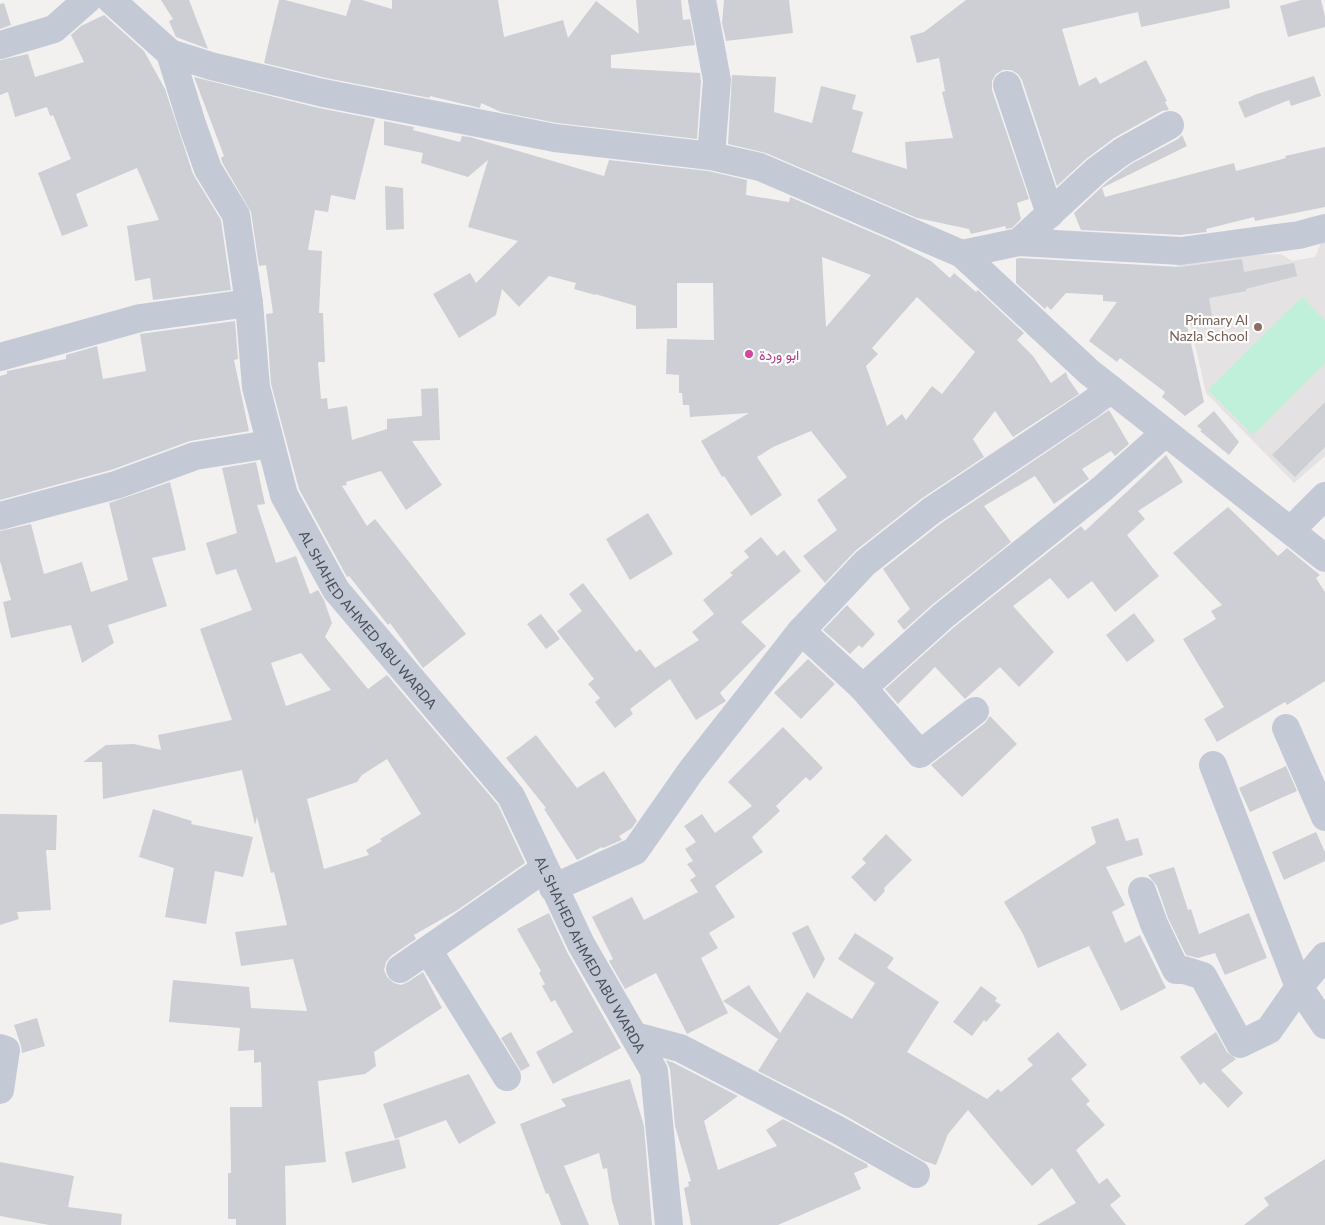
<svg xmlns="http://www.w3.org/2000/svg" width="1325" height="1225" font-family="Lato,Vazirmatn,sans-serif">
<rect width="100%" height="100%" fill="#f3f1f0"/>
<!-- education -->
<path fill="#e4e2e2" d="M1325,242V456L1294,483L1206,393L1175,257L1281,254L1292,261L1315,257L1321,243Z"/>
<!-- green -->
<path fill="#c0efda" d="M1302,297L1325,321V363L1253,435L1208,390Z"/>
<!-- building -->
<path fill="#cdcfd5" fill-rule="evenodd" d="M161,0H189L208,49L176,37L169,21L173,19Z
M279,0H285L346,16L351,0H362L392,9V0H498L504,37L563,20L568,38L596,1L639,34L636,0H681L683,20L690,19L695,45L611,55V68L700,73L701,81L697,139L557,123L501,112L481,103L480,108L430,96V98L326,78L264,63Z
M724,0H789L793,33L726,41L722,23Z
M966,0H1229L1230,8L1141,27L1138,12L1062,29L1079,86L1096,77L1100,84L1146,60L1167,101L1165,102L1169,110L1162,111L1114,138L1086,159L1057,186L1022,80L1018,74L1011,70H1003L996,74L992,81V90L1029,199L1017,203L1021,219L1012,228L1006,229L1005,226L971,234L969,229L917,218L766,153L728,144L732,75L776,77L774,112L812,123L821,86L856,95L852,109L863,112L852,152L907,169L905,142L953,138L942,92L945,91L939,58L917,63L910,36L924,32Z
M1301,0H1321L1325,17V27L1288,37L1280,6Z
M4,3L11,25L0,29V4Z
M104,15L144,51L165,89L193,174L221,220L231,290L153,300L150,278L135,281L127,226L159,220L137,168L76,194L88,226L62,236L38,173L71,159L53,115L50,116L47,107L15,117L8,92L0,95V60L28,54L35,77L84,62L71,35L81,26Z
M1314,76L1321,96L1291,106L1289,100L1245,118L1238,102L1257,94Z
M194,77L319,108L375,119L355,200L331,195L328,212L315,210L308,250L322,251L319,313H323L325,362H318L321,399L327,398L328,409L347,406L352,440L387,429V419L422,416L421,389L438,388L440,440L412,441L442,485L406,510L381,471L346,482L347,485L342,486L367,526L375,519L466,634L423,668L390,623L388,625L349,576L347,577L299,489L271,384L266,314L273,313L266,265L259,266L251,212L222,162L221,158L224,156Z
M384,121L414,127L413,130L460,142L462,136L470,137L604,176L609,160L708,171L747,180L746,195L789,202L790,197L892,241L931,261L950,278L954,273L976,292L978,290L1024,333L1017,340L1033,356L1051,383L1066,372L1068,378L1079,394L1013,437L995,411L973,439L984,457L921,499L855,551L825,583L803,556L837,530L817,500L847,477L811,431L773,447L757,457L782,495L751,516L724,476L722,477L701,441L749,413L690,417L689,405H683L682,393H679V375L666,374L667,339L714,340L713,283H677V328L636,329V306L595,294V295L574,289L576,283L549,276L519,307L502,289L496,315L459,338L433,294L470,273L476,283L518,241L468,227L488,160L468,177L421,163L423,153L384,145ZM822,257L871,275L826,327ZM917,297L975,352L942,394L932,386L906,420L902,414L887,426L866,366L878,354L872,348Z
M1182,135L1187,146L1102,188L1105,197L1234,163L1236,171L1286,158L1285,156L1325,147V207L1255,221L1254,217L1206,229L1207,232L1180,235L1081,230L1074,213L1107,182L1131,164L1178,139Z
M385,186L403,188L404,229L386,230Z
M1020,258L1180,267L1242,259L1244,272L1294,263L1297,276L1246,289V291L1209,298L1213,321L1187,325L1204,402L1185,416L1162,397L1165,392L1120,358L1117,362L1089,341L1117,302L1103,301V295L1066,293L1051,310L1047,306L1045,309L1016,283V259Z
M235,321L238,359L234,360L249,431L190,441L111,470L0,500V376L7,374V371L66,359V355L97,346L103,379L146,371L140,334Z
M1325,402V447L1295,477L1272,455Z
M1109,410L1129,444L1115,456L1111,451L1082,469L1089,479L1054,504L1035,476L984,506L1011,542L933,604L904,630L897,621L910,609L883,569L940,524Z
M1214,411L1239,442L1229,455L1200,431L1202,430L1197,426Z
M1166,455L1183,482L1138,511L1145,519L1127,535L1159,576L1115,612L1092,581L1068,599L1050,578L1013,606L1054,652L1019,687L1000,667L965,699L935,667L898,704L885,689L953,628L1081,526L1085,531Z
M256,462L265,504L257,505L276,563L296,556L310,594L318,590L324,600L332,623L325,637L368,689L387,675L498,805L525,863L456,911L414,935L416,939L391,956L386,962L384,970L387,977L394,983L401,985L408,982L423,972L442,1008L374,1052L376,1066L365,1074L318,1081L326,1162L285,1166L286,1225H236V1219H228V1173H231L230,1107H262L261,1062L254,1063V1050L238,1051L240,1028L169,1022L173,980L249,987L251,1008L307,1011L293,959L241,966L235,932L287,925L274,872L271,873L257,817L255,825L242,770L103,799L102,762H83L106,745L134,744L161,750L158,735L232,720L200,629L252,610L236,569L216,575L206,543L237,533L222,468ZM301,653L331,690L286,706L271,663ZM387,759L421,814L380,839L382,841L366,850L369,855L324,869L307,799L357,782L362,775Z
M170,482L186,550L152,558L167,606L108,625L114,643L82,663L71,625L11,638L3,602L11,600L0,561V531L31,524L44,574L82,562L91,592L128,580L109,503Z
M1228,507L1278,556L1287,548L1320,575L1316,578L1325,592V681L1287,705L1285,702L1217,742L1204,719L1224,707L1183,639L1216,619L1211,611L1222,605L1173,553Z
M648,513L673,554L630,580L606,539Z
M761,537L777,556L784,550L801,571L741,622L766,646L720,693L726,701L696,720L670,679L630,709L633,714L615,728L595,702L600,698L588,684L594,679L557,631L582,611L569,594L583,583L636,652L640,649L655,668L699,640L692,632L714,614L703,600L733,575L730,573L749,557L744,551Z
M847,605L875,634L862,648L859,645L850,654L823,630Z
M1134,613L1155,641L1127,662L1106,635Z
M541,614L560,639L546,649L527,624Z
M808,659L835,684L801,719L774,693Z
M990,716L1017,744L962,797L931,765L985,723Z
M783,727L823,768L810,781L806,777L776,806L780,811L752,837L763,852L715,886L735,917L709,933L718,948L701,958L728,1013L687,1034L656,973L625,989L609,961L613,959L592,917L632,897L644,920L698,892L690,880L696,876L687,864L693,861L685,849L696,842L684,826L702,814L715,833L752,806L728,782Z
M536,735L577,788L604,771L637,821L632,828L619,836L622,840L603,848L602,847L577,860L544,809L546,808L506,758Z
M1286,766L1297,791L1250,812L1239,788Z
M153,809L192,821L191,824L253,837L243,877L215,871L206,924L165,917L174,868L139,857Z
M0,814L57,815L56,850H46L51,910L17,912L19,919L0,925Z
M1118,818L1126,841L1138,838L1143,855L1106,867L1125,905L1112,912L1125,943L1140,935L1166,988L1121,1011L1089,946L1038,968L1023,934L1004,902L1096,843L1091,827Z
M1316,832L1325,852V861L1284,880L1272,852Z
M886,834L912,860L884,888L885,891L875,902L851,877L866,863L862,859Z
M1174,867L1188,910L1191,909L1199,934L1249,913L1267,958L1225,975L1215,953L1198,958L1186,955L1168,918L1157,886L1148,875Z
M549,913L567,952L621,1048L553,1084L536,1052L573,1032L555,1000L551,1002L542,986L545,984L539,973L541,971L517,929Z
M808,925L825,959L814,979L792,933Z
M855,933L894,958L887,968L939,1002L907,1052L987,1099L998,1089L1001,1092L1033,1065L1027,1059L1058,1032L1087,1065L1071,1079L1090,1101L1086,1104L1105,1125L1076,1150L1099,1184L1107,1178L1121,1196L1110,1205L1126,1225H1037L1076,1203L1052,1168L1032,1186L968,1110L948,1134L936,1165L924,1161L846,1116L758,1071L778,1039L723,1001L749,985L780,1033L807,992L852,1019L875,983L838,959Z
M981,986L997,998L995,1001L1001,1005L986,1022L984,1020L972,1036L953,1022Z
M37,1018L45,1046L22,1053L21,1046L14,1025Z
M511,1032L530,1066L521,1071L501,1038Z
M1216,1032L1227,1052L1236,1059L1221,1070L1243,1093L1228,1108L1204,1082L1200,1085L1180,1057Z
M666,1060L674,1063L738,1096L704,1121L718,1170L777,1146L766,1130L783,1119L867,1164L868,1167L854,1173L861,1189L778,1225H691L684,1188L689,1186L688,1182L691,1181L675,1126L670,1069Z
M469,1074L496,1123L459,1144L446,1120L395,1139L383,1104Z
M630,1079L644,1126L652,1225H619L612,1201L607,1168L603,1169L599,1153L564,1166L589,1225H561L548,1193L546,1194L520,1124L566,1106L561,1099Z
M399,1139L406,1168L352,1183L345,1152Z
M1325,1159V1225H1244L1269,1205L1264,1198Z
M0,1162L74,1176L68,1207L122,1214L121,1225H49L0,1216Z"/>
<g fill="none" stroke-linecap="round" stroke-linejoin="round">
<!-- minor -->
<g stroke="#c4cad5" stroke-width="28">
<path id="s1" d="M111,0L170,53L192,124L208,169L236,215L249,303L256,387L284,495L336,590L511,796L581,944L654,1071L669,1225"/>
<path d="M702,0L717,80L711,156"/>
<path d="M0,45L54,29L87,0"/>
<path d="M170,53L211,66L323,93L555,138L711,156L760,167L962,254L1089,372L1325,558"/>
<path d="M1007,85L1050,214"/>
<path d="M1019,242L1097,170L1123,151L1170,125"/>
<path d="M962,254L1019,242L1181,251L1299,235L1325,228"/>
<path d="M0,357L140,318L249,303"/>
<path d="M0,516L116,485L195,456L270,444"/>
<path d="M1291,530L1325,496"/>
<path d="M801,631L865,563L931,511L1091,404L1111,389"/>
<path d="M863,688L920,754L975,711"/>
<path d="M1286,728L1325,817"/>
<path d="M1213,765L1299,987L1325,1025"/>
<path d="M553,888L635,851L691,771L801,631L863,688L943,616L1103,488L1165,433"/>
<path d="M1142,891L1154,924L1176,970H1184L1203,976L1240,1044L1269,1030L1299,987L1325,956"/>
<path d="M428,950L507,1077"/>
<path d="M400,969L544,869"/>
<path d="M635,1036L680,1048L838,1130L916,1174"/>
<path d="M0,1048L6,1050L0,1090"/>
</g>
</g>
<!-- markers -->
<circle fill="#8d6e63" stroke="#fff" stroke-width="2" cx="1258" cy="327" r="5"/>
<circle fill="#d1479c" stroke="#fff" stroke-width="2" cx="749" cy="354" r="5"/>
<g text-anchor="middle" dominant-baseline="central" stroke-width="4.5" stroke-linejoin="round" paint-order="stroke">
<!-- education labels -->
<g font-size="14" fill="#785e54" stroke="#fff" text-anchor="end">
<text x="1248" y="319">Primary Al<tspan x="1248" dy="16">Nazla School</tspan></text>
</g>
<!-- hotel labels -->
<g font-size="14" fill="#b23c85" stroke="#fff" text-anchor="start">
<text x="759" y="354">ابو وردة</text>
</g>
<!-- street labels -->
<g font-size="14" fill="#49505e" stroke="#fff">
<text stroke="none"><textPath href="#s1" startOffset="691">AL SHAHED AHMED ABU WARDA</textPath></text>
<text stroke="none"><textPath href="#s1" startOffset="1096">AL SHAHED AHMED ABU WARDA</textPath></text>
</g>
</g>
</svg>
